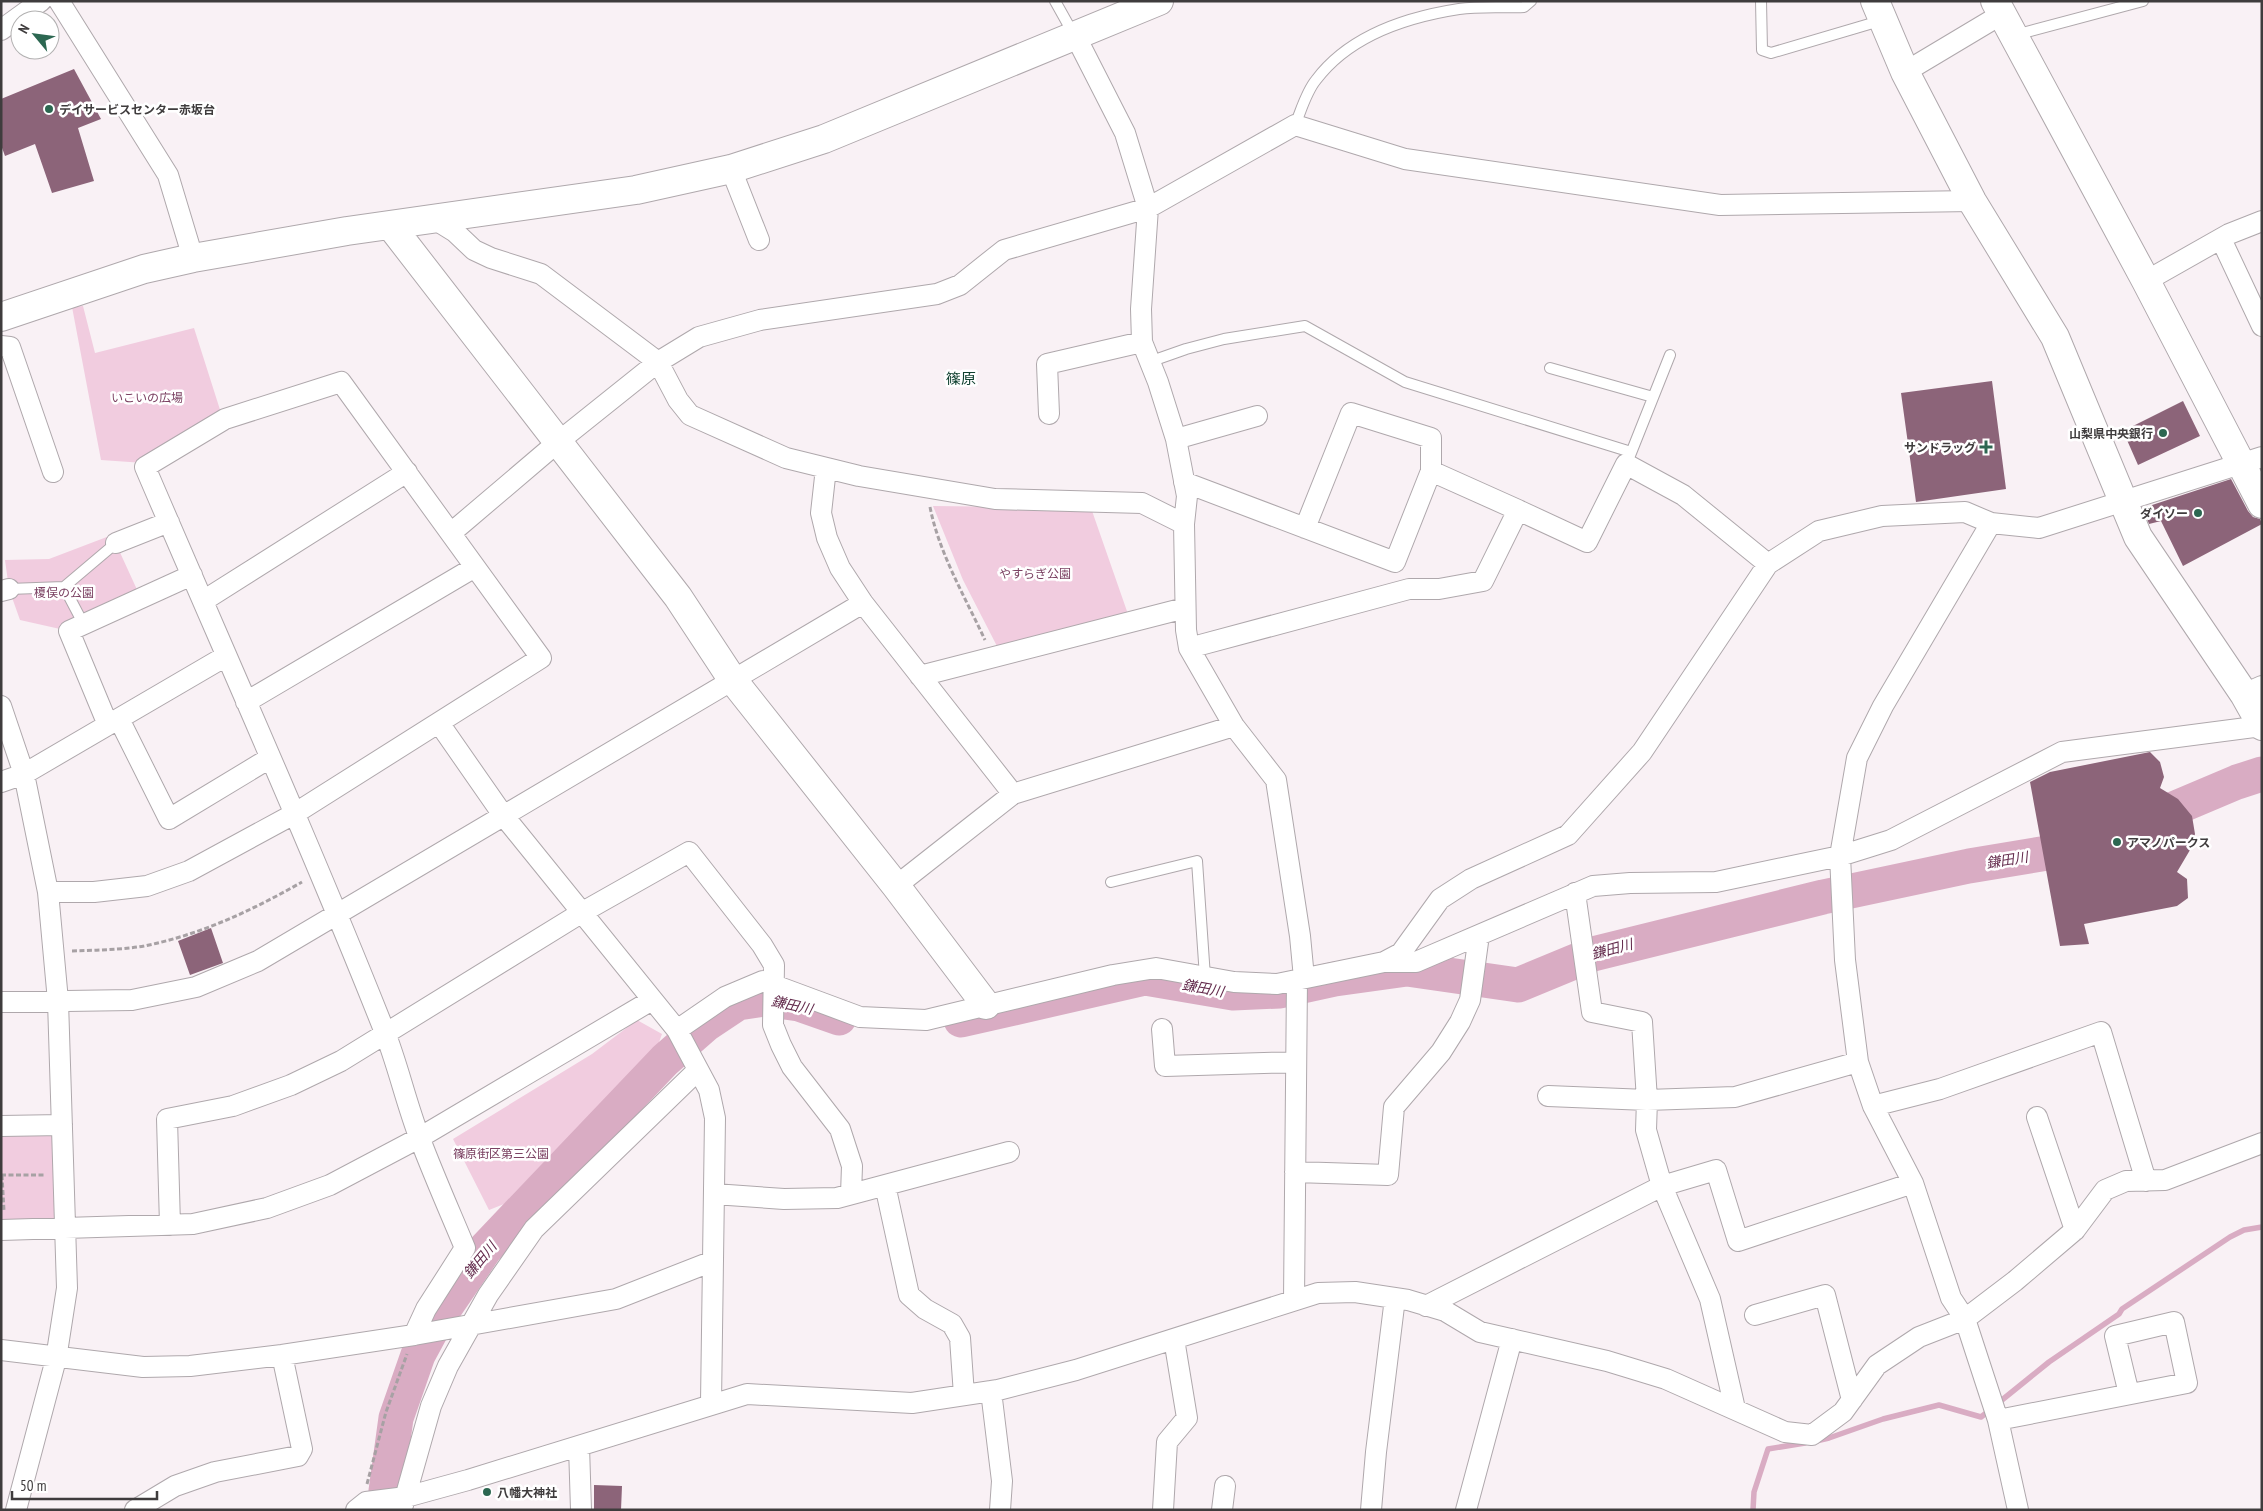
<svg xmlns="http://www.w3.org/2000/svg" width="2263" height="1511" font-family="'PT Sans Narrow','Noto Sans JP',sans-serif">
<rect width="100%" height="100%" fill="#f9f1f5"/>
<!-- green -->
<path fill="#f1ccdf" d="M83,306L95,353L194,328L222,416L144,463L101,460L72,307Z
M933,506L1091,508L1129,617L1000,652L963,580Z
M112,535L139,594L69,631L20,620L9,589L5,560L49,559Z
M637,1020L662,1034L653,1059L608,1105L549,1157L504,1204L489,1210L453,1139L592,1054Z
M1,1129H58L61,1226L1,1227Z"/>
<g fill="none" stroke-linecap="round" stroke-linejoin="round">
<!-- stream -->
<path stroke="#d9acc3" stroke-width="5.5" d="M1997,1404L2049,1362L2119,1314L2122,1309L2230,1237L2244,1230L2262,1227
M1816,1441L1829,1438L1883,1419L1939,1405L1981,1417L1990,1410
M1753,1510L1754,1492L1768,1449L1805,1443"/>
<!-- river -->
<path stroke="#d9acc3" stroke-width="35" d="M2140,823L2237,782L2262,774
M961,1020L1145,978L1233,993L1280,991L1335,979L1407,969L1518,985L1593,954L1823,897L1969,866L2072,849L2089,843
M386,1491L396,1418L418,1355L438,1318L485,1249L665,1060L705,1025L738,1003L764,999L799,1004L839,1018"/>
</g>
<!-- building -->
<path fill="#8c6479" d="M74,69L101,119L78,128L94,181L52,193L35,144L5,156L1,145V99Z
M1992,381L2006,489L1916,502L1901,393Z
M2183,401L2200,436L2138,465L2123,431Z
M2231,479L2248,511L2253,517L2260,519L2262,524L2183,566L2161,521L2149,524L2143,508Z
M2150,752L2160,762L2164,777L2160,788L2178,799L2192,816L2195,834L2190,850L2177,872L2187,879L2188,898L2177,906L2084,924L2089,944L2060,946L2030,782L2050,772Z
M211,928L223,963L190,975L178,941Z
M594,1485L622,1486L621,1510H594Z"/>
<g fill="none" stroke-linecap="round" stroke-linejoin="round">
<!-- lane casing -->
<g stroke="#afa8ac" stroke-width="12">
<path id="lane" d="M1055,1L1074,35
M1761,1L1762,50L1771,53L1883,20
M2015,35L2143,1
M1295,125C1301,111 1306,92 1316,80C1349,36 1407,17 1459,9C1480,6 1503,8 1524,7L1531,1
M1149,362L1186,349L1224,339L1305,326L1405,382L1631,452
M1550,368L1653,397
M1629,458L1670,355
M64,587L84,625
M9,589L64,587L116,543
M1111,882L1197,861L1205,977"/>
</g>
<!-- street casing -->
<g stroke="#afa8ac" stroke-width="22">
<path id="street" d="M59,1L168,175L193,258
M1,30L41,1
M1076,37L1125,133L1148,208L1141,309L1142,342L1158,382L1176,439L1187,496L1184,524
M1905,72L2002,14
M731,169L759,240
M434,219L455,232L474,250L491,258L541,274L658,362L678,400L690,415L786,458L859,476L995,499L1142,503L1184,524L1186,630L1189,648L1234,726L1276,780L1300,936L1304,978
M2221,239L2262,326
M2146,281L2229,234L2262,221
M1,346L10,347L53,472
M1049,414L1047,364L1142,342
M1176,439L1257,416
M826,468L821,513L827,538L840,568L863,603L1013,794
M1184,482L1395,562L1431,471L1518,510
M1991,523L1883,706L1857,758L1840,856L1845,960L1858,1062L1873,1106L1913,1183L1951,1298L1965,1319L1998,1420L2018,1510
M1305,528L1351,413L1431,438V471
M451,533L558,442L658,362L699,337L760,320L937,294L960,285L1004,250L1148,208L1295,125L1405,159L1720,205L1972,201
M116,543L169,522
M1,591L9,589
M203,601L407,472
M1189,648L1409,589H1439L1483,581L1518,510L1587,542L1626,464L1683,495L1768,564
M920,676L1185,608
M2244,694L2262,686
M246,702L475,567
M1,706L24,774L48,892L58,1001L67,1288L56,1359L16,1510
M119,719L169,819L270,758
M439,723L503,815L677,1030L709,1090L715,1118L711,1403
M108,725L69,631L192,575
M1,782L24,774L226,656
M896,886L1013,794L1234,726
M48,892H94L147,886L189,871L294,814L541,658L341,382L225,419L145,467C225,654 309,841 384,1030C398,1065 406,1103 420,1139C434,1176 450,1212 465,1248L426,1309L414,1335
M1575,893L1592,1012L1642,1022L1647,1100L1646,1130L1662,1186L1716,1170L1738,1241L1913,1183
M1385,962H1416L1593,886L1630,883L1716,882L1840,856L1891,840L2062,752L2262,726
M1,1002L132,1000L196,987L258,961L863,603
M1162,1029L1165,1066L1296,1062
M677,1030L725,997L763,981L860,1017L926,1020L1113,975L1156,968L1234,982L1277,984L1384,962L1401,953L1440,899L1471,879L1568,835L1642,752L1768,564L1819,531L1882,516L1965,512L1991,523L2039,528L2262,457
M1548,1096L1647,1100L1735,1097L1858,1062
M1873,1106L1940,1089L2101,1032L2146,1181
M2037,1117L2075,1230
M1,1126L62,1125
M1295,1172L1388,1175L1394,1107L1441,1052L1460,1022L1470,1000L1479,935
M885,1185L909,1295L925,1309L952,1324L960,1338L964,1395
M714,1194L784,1199L837,1198L1009,1152
M170,1225L167,1119L233,1106L291,1085L341,1061L581,913L689,852L762,945L774,965L773,1025L781,1045L792,1067L840,1129L852,1166L851,1194
M1,1230L193,1224L267,1208L330,1185L419,1138L652,1000
M1294,1300L1297,980
M1426,1306L1662,1186L1710,1299L1735,1409
M1755,1315L1825,1295L1852,1400
M1,1350L143,1367L190,1366L282,1355L414,1335L616,1299L713,1261
M991,1391L1002,1481L1000,1510
M1998,1420L2187,1383L2174,1322L2115,1336L2129,1394
M579,1446L581,1510
M403,1505L431,1406L448,1366L488,1295L534,1229L698,1070
M135,1510L175,1486L215,1472L298,1456L302,1449L282,1355
M356,1510L366,1502L406,1497L468,1480L747,1394L912,1403L998,1390L1076,1370L1318,1293L1355,1292L1408,1300L1445,1311L1480,1332L1607,1361L1666,1379L1785,1432L1812,1435L1843,1412L1877,1365L1919,1337L1965,1319L2015,1281L2075,1230L2105,1190L2126,1181L2165,1180L2262,1143
M1163,1510L1167,1442L1187,1418L1174,1339
M1222,1510L1225,1486
M1371,1510L1376,1452L1395,1298
M1466,1510L1512,1339"/>
</g>
<!-- secondary casing -->
<g stroke="#afa8ac" stroke-width="30">
<path id="secondary" d="M1875,1L1905,72L1972,201L2055,337L2138,537L2244,694L2262,726
M1995,1L2146,281L2262,504
M391,226L678,597L732,679L896,886L986,1005
M1,317L144,269L193,258L347,231L636,190L731,169L824,139L1159,1"/>
</g>
<!-- path -->
<path stroke="#a7a1a4" stroke-width="3" stroke-dasharray="5 2.5" stroke-linecap="butt" d="M930,507C939,553 965,597 985,640
M72,951C96,950 121,950 144,946C200,935 253,910 302,882
M1,1175H45
M2,1175L4,1211
M367,1484L386,1412L407,1354"/>
<!-- lane -->
<use href="#lane" stroke="#fff" stroke-width="10"/>
<!-- street -->
<use href="#street" stroke="#fff" stroke-width="20"/>
<!-- secondary -->
<use href="#secondary" stroke="#fff" stroke-width="28"/>
</g>
<!-- markers -->
<g fill="#2c6751" stroke="#fff" stroke-width="2">
<circle cx="49" cy="109" r="5"/>
<circle cx="2163" cy="433" r="5"/>
<path d="M1983.5 439.5h5v5h5v5h-5v5h-5v-5h-5v-5h5z"/>
<circle cx="2198" cy="513" r="5"/>
<circle cx="2117" cy="842" r="5"/>
<circle cx="487" cy="1492" r="5"/>
</g>
<g text-anchor="middle" dominant-baseline="central" stroke-width="5" stroke-linejoin="round" paint-order="stroke">
<!-- poi labels -->
<g font-size="12" font-weight="bold" fill="#3f3c3d" stroke="#fff" text-anchor="start">
<text x="59" y="109">デイサービスセンター赤坂台</text>
<text x="2153" y="433" text-anchor="end">山梨県中央銀行</text>
<text x="1976" y="447" text-anchor="end">サンドラッグ</text>
<text x="2188" y="513" text-anchor="end">ダイソー</text>
<text x="2127" y="842">アマノパークス</text>
<text x="497" y="1492">八幡大神社</text>
</g>
<!-- park labels -->
<g font-size="12" fill="#7b4162" stroke="#fff">
<text x="147" y="397">いこいの広場</text>
<text x="1035" y="573">やすらぎ公園</text>
<text x="64" y="592">榎俣の公園</text>
<text x="501" y="1153">篠原街区第三公園</text>
</g>
<!-- water labels -->
<g font-size="14" font-style="italic" fill="#642c4d" stroke="#fff">
<text transform="translate(2007 860) rotate(-9)">鎌田川</text>
<text transform="translate(1612 949) rotate(-15)">鎌田川</text>
<text transform="translate(1203 988) rotate(10)">鎌田川</text>
<text transform="translate(792 1005) rotate(12)">鎌田川</text>
<text transform="translate(480 1260) rotate(-50)">鎌田川</text>
</g>
<!-- quarter labels -->
<g font-size="15" fill="#104130" stroke="#fff">
<text x="961" y="378">篠原</text>
</g>
</g>
<!-- border -->
<rect width="2263" height="1511" fill="none" stroke="#3f3c3d" stroke-width="5"/>
<!-- north arrow -->
<g transform="translate(35 35) rotate(299)"><circle r="24" fill="#ffffff" stroke="#b2b1b1"/>
<path d="M0-4L9 19L0 12L-9 19Z" fill="#2c6751"/>
<text y="-8" font-size="14" font-weight="bold" text-anchor="middle" fill="#3f3c3d">N</text>
</g>
<!-- scale -->
<path d="M12 1491v8h145v-8" fill="none" stroke="#3f3c3d" stroke-width="2.5"/>
<text x="20" y="1491" font-size="15" fill="#3f3c3d" stroke="#ffffff" stroke-width="4" paint-order="stroke">50 m</text>
</svg>
